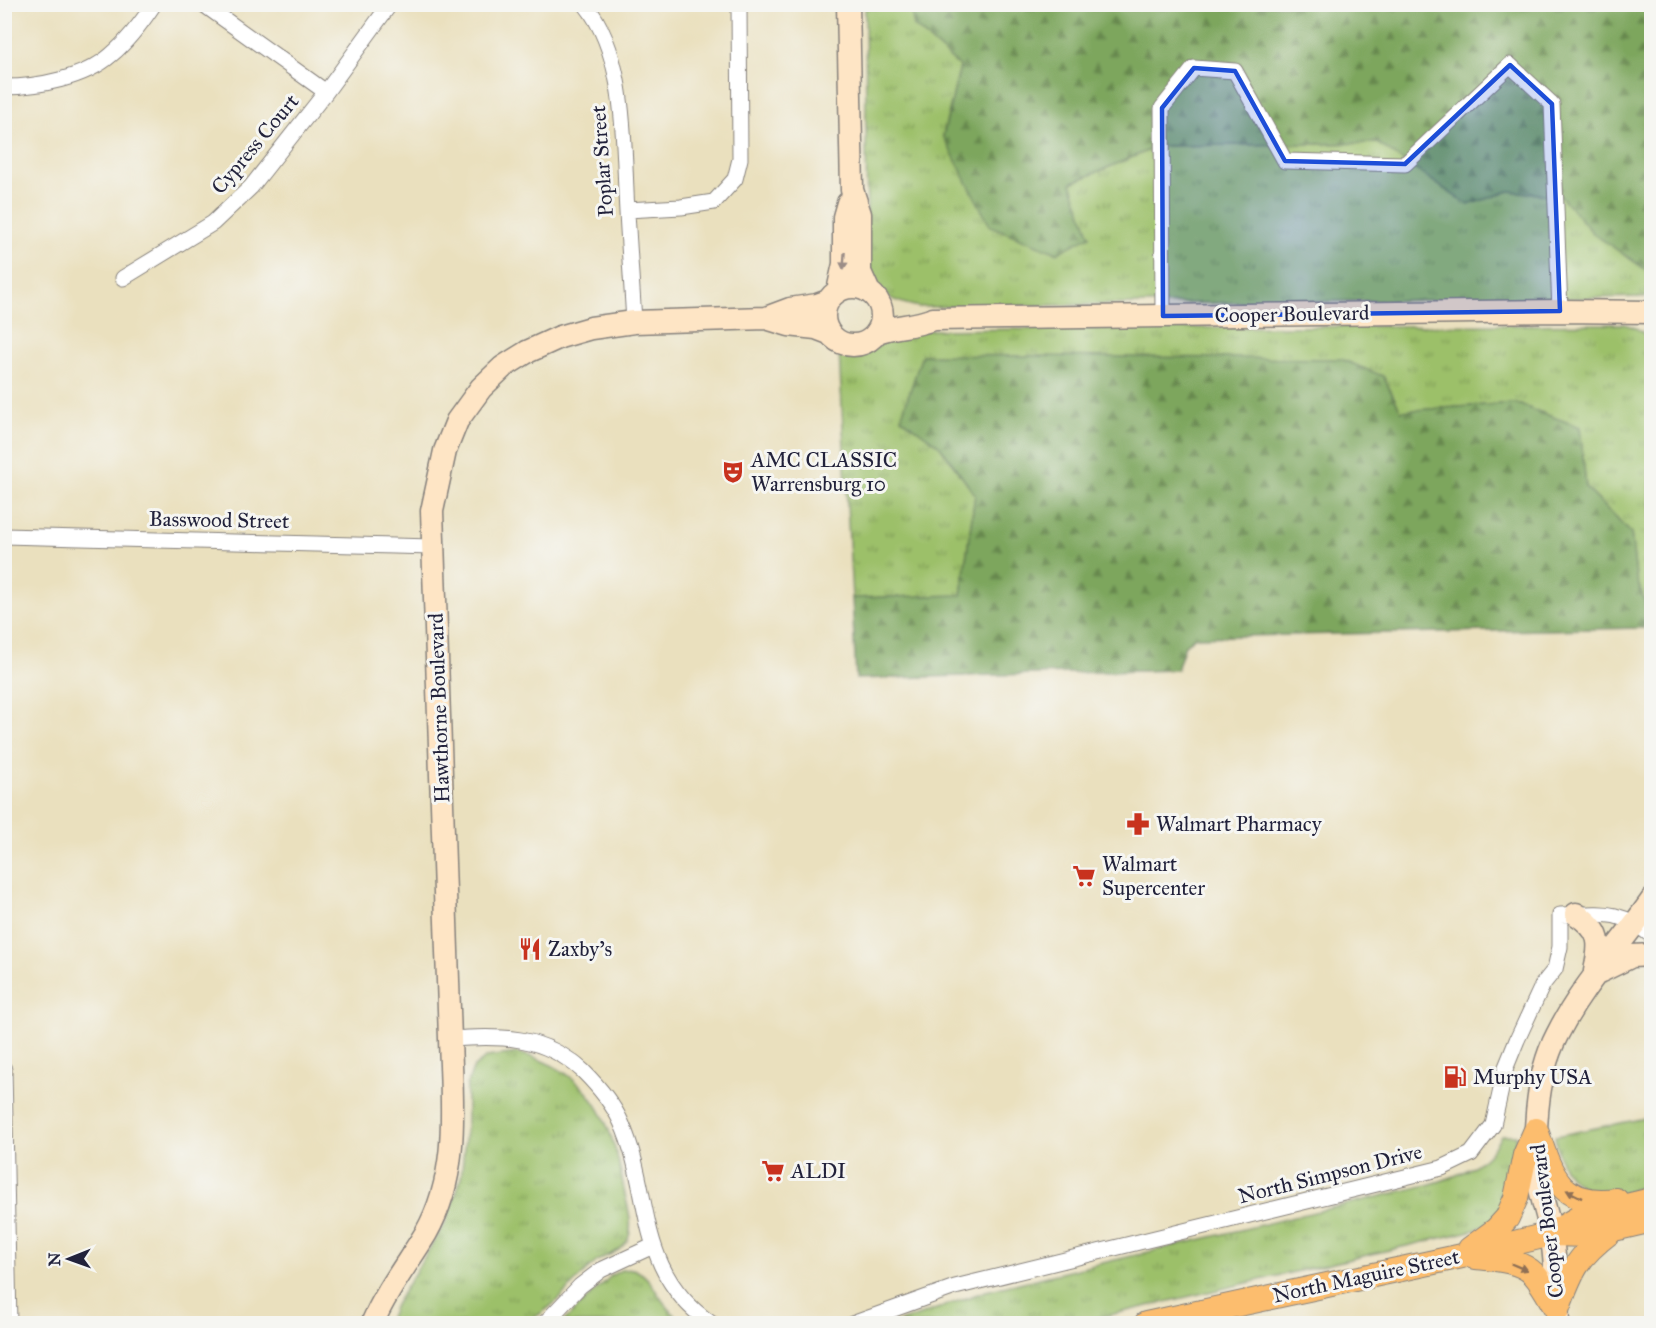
<svg xmlns="http://www.w3.org/2000/svg" width="1656" height="1328" font-family="'IM FELL Great Primer',serif">
<defs>
<pattern id="grass-tufts" width="24" height="20" patternUnits="userSpaceOnUse" patternTransform="scale(1.5)"><rect width="24" height="20" fill="#9cc069"/><path d="M3 7l-1-3M5 7V3M7 7l1-3M15 17l-1-3M17 17v-4M19 17l1-3" fill="none" stroke="#7f9c58"/></pattern>
<pattern id="forest-firs" width="22" height="20" patternUnits="userSpaceOnUse" patternTransform="scale(1.5)"><rect width="22" height="20" fill="#7da65d"/><path d="M5 1l3.5 6h-7zM16 11l3.5 6h-7z" fill="#66874e"/></pattern>
</defs>
<rect width="100%" height="100%" fill="#f6f6f2"/>
<filter id="ink" filterUnits="userSpaceOnUse"><feTurbulence type="fractalNoise" baseFrequency=".0167" numOctaves="2"/><feDisplacementMap in="SourceGraphic" scale="12" xChannelSelector="R" yChannelSelector="G"/><feConvolveMatrix kernelMatrix="1 2 1 2 8 2 1 2 1" color-interpolation-filters="sRGB"/></filter>
<filter id="wash" filterUnits="userSpaceOnUse"><feTurbulence type="fractalNoise" baseFrequency=".008" numOctaves="4" result="noise"/><feDisplacementMap in="SourceGraphic" scale="24" xChannelSelector="R" yChannelSelector="G"/><feGaussianBlur stdDeviation="1.35" result="paint"/><feColorMatrix in="noise" values="0 0 0 0 0 0 0 0 0 0 0 0 0 0 0 0 0 1.4 0 .05"/><feComposite in="paint" operator="in"/></filter>
<g filter="url(#wash)">
<rect width="100%" height="100%" fill="#eae0be"/>
<!-- grass -->
<path fill="url(#grass-tufts)" stroke="#5f7152" stroke-width="1.5" d="M865,5H910L914,26L960,67L943,136L1071,183L1159,146L1377,143L1468,205L1509,191L1561,196L1594,234L1651,273V297L919,307C870,297 870,282 867,236Z
M1623,324C1636,327 1643,330 1650,342L1651,628H1642L1648,611L1636,577L1631,533L1586,488L1580,427L1515,403L1401,411L1383,376L902,418L940,446L975,495L961,596L852,598L839,352L853,354L866,352L875,348L887,339L929,330Z
M518,1053C592,1071 613,1121 624,1190C627,1205 634,1225 628,1239C623,1251 609,1254 599,1260C593,1264 587,1270 582,1275C562,1295 549,1312 523,1323L387,1324L395,1305L446,1222L461,1179L467,1120V1084L474,1067L487,1057Z
M1651,1117V1185C1637,1188 1621,1194 1605,1194C1599,1194 1593,1191 1587,1189C1564,1179 1558,1159 1555,1136Z
M1501,1135H1516C1514,1153 1516,1187 1507,1202C1501,1214 1486,1224 1475,1230L1075,1323L895,1324L986,1291L1427,1185C1457,1177 1488,1165 1501,1135Z
M633,1269C654,1277 656,1297 671,1311C675,1316 681,1320 686,1323H562L612,1275L621,1270Z"/>
<!-- forest -->
<path fill="url(#forest-firs)" stroke="#50644c" stroke-width="1.5" d="M910,5H1651V273L1594,234L1561,196L1509,191L1468,205L1377,143L1159,146L1071,183L1090,236L1057,253L990,226L943,136L960,67L914,26Z
M922,355L1341,359L1383,376L1401,411L1515,403L1580,427L1586,488L1631,533L1636,577L1648,611L1642,628L1196,637L1185,645L1177,670L856,679L852,598L961,595L975,495L940,446L901,418Z"/>
</g>
<g filter="url(#ink)">
<g fill="none" stroke-linecap="round" stroke-linejoin="round">
<!-- street casing -->
<g stroke="#86817c" stroke-width="17">
<path id="street" d="M203,4L326,92
M585,4C628,57 623,147 627,212C629,249 632,286 634,322
M4,87C38,87 85,78 111,55C128,41 142,22 154,4
M627,210L681,207L714,202L735,179L740,159L739,4
M123,278L213,223L251,187L326,92L390,4
M1163,316L1162,108L1194,68L1235,71L1285,161L1405,164L1510,65L1552,104L1560,311
M4,536L433,547
M450,1039C500,1035 544,1035 583,1071C598,1086 612,1102 621,1122C654,1196 634,1271 712,1324
M4,1069L9,1324
M544,1324L580,1286L601,1270L653,1246
M852,1324L955,1287L1442,1168L1471,1154L1493,1125L1506,1067L1517,1040L1543,984L1555,969L1560,947V915C1601,914 1618,908 1652,936"/>
</g>
<!-- secondary casing -->
<g stroke="#86817c" stroke-width="25">
<path id="secondary" d="M848,4L852,190L860,214V272L869,292
M824 316a29 29 0 1 1 58 0a29 29 0 1 1-58 0Z
M838,291L844,264V217L848,203
M766,318L789,325L816,328L829,333
M877,332C897,325 913,327 933,319L1560,311L1652,312
M1576,914C1602,931 1601,943 1595,971
M1601,971L1632,956L1652,955
M372,1324C386,1291 408,1263 426,1233C460,1173 452,1105 450,1039L432,511L445,451L457,421L481,388L503,367L527,352L560,337L591,328L634,322L766,318L790,309L817,305L828,301
M1558,1324C1557,1293 1556,1262 1551,1232C1548,1217 1543,1203 1540,1188C1532,1142 1535,1077 1557,1035C1582,985 1620,946 1652,900"/>
</g>
<!-- primary casing -->
<g stroke="#86817c" stroke-width="26">
<path id="primary" d="M1536,1130C1551,1175 1560,1207 1616,1200
M1551,1234L1588,1235L1652,1220
M1470,1249L1496,1230L1507,1218L1516,1198L1525,1155L1536,1130
M1476,1257C1495,1259 1520,1260 1534,1274C1543,1284 1550,1298 1557,1310
M1557,1310C1572,1270 1576,1258 1610,1232
M1146,1324L1462,1256L1551,1234L1580,1217L1652,1200"/>
</g>
<!-- street -->
<use href="#street" stroke="#fff" stroke-width="15"/>
<!-- secondary -->
<use href="#secondary" stroke="#fee5c5" stroke-width="22"/>
<!-- primary -->
<use href="#primary" stroke="#fcbd6e" stroke-width="24"/>
</g>
<!-- one-way arrows -->
<defs><path id="oneway-solid" d="M-6-.8H1V-3.2L6.5 0L1 3.2V.8H-6Z" transform="scale(1.5)"/></defs>
<use fill="#9b8d87" href="#oneway-solid" transform="translate(844 261) rotate(94)"/>
<g fill="#8f7054">
<use href="#oneway-solid" transform="translate(1574 1194) rotate(-153)"/>
<use href="#oneway-solid" transform="translate(1519 1267) rotate(23)"/>
</g>
</g>
<!-- marked area -->
<path fill="#1d4ed8" fill-opacity="0.2" stroke="#1d4ed8" stroke-width="4.5" stroke-linejoin="round" d="M1510,65L1552,104L1560,311L1163,316L1162,108L1194,68L1235,71L1285,161L1405,164Z"/>
<!-- icons -->
<defs>
<g id="theatre-bare" transform="scale(1.8)"><path d="M-5-5.5Q0-4 5-5.5V0Q5 5 0 6Q-5 5-5 0ZM-3.3-2.5H-1v1.5H-3.3ZM1-2.5H3.3v1.5H1ZM-2.8 1Q0 5.5 2.8 1Z" fill="#c8321e" stroke="#f6f6f2" stroke-width="2.5" paint-order="stroke"/></g>
<g id="pharmacy-bare" transform="scale(1.8)"><path d="M-2-6h4v4h4v4h-4v4h-4v-4h-4v-4h4Z" fill="#c8321e" stroke="#f6f6f2" stroke-width="2.5" paint-order="stroke"/></g>
<g id="supermarket-bare" transform="scale(1.8)"><path d="M-6-5.5h2.5l.6 2H6L4.5 2H-2.5L-4.4-4H-6ZM-1.5 3.2a1.3 1.3 0 1 0 .1 0ZM3 3.2a1.3 1.3 0 1 0 .1 0Z" fill="#c8321e" stroke="#f6f6f2" stroke-width="2.5" paint-order="stroke"/></g>
<g id="restaurant-bare" transform="scale(1.8)"><path d="M-5-6h1v4h1v-4h1v4h1v-4h1v5L-1.5 .5V6h-2V.5L-5-1ZM5-6V6H3V1.5H1.5Q1.5-4 5-6Z" fill="#c8321e" stroke="#f6f6f2" stroke-width="2.5" paint-order="stroke"/></g>
<g id="fuel-bare" transform="scale(1.8)"><path d="M-5.5-6h7V0h2V4h1.3V-2.5L3-4.5l.8-.8L6-3V5H2.5V1h-1V6h-7ZM-4.2-4.7v3.2H.2V-4.7Z" fill="#c8321e" stroke="#f6f6f2" stroke-width="2.5" paint-order="stroke"/></g>
</defs>
<g fill-rule="evenodd">
<use href="#theatre-bare" x="733" y="472"/>
<use href="#pharmacy-bare" x="1138" y="824"/>
<use href="#supermarket-bare" x="1084" y="876"/>
<use href="#restaurant-bare" x="530" y="949"/>
<use href="#fuel-bare" x="1455" y="1077"/>
<use href="#supermarket-bare" x="773" y="1171"/>
</g>
<g text-anchor="middle" dominant-baseline="central" stroke-width="6" stroke-linejoin="round" paint-order="stroke">
<!-- street labels -->
<g font-size="21" fill="#22223b" stroke="#f6f6f2">
<text transform="translate(255 144) rotate(-50)">Cypress Court</text>
<text transform="translate(602 161) rotate(-94)">Poplar Street</text>
<text transform="translate(1292 314) rotate(-1)">Cooper Boulevard</text>
<text transform="translate(219 520) rotate(1)">Basswood Street</text>
<text transform="translate(439 708) rotate(-92)">Hawthorne Boulevard</text>
<text transform="translate(1330 1174) rotate(-14)">North Simpson Drive</text>
<text transform="translate(1547 1221) rotate(-97)">Cooper Boulevard</text>
<text transform="translate(1366 1276) rotate(-12)">North Maguire Street</text>
</g>
<!-- poi labels -->
<g font-size="21" fill="#22223b" stroke="#f6f6f2" text-anchor="start">
<text x="751" y="460">AMC CLASSIC<tspan x="751" dy="24">Warrensburg 10</tspan></text>
<text x="1156" y="824">Walmart Pharmacy</text>
<text x="1102" y="864">Walmart<tspan x="1102" dy="24">Supercenter</tspan></text>
<text x="548" y="949">Zaxby's</text>
<text x="1473" y="1077">Murphy USA</text>
<text x="791" y="1171">ALDI</text>
</g>
</g>
<!-- margin -->
<rect width="1656" height="1328" fill="none" stroke="#f6f6f2" stroke-width="24"/>
<!-- north arrow -->
<g transform="translate(69 1259) rotate(269)" stroke="#f6f6f2" stroke-width="4.5" paint-order="stroke">
<path d="M0-4.5L10 22L0 15L-10 22Z" fill="#22223b"/>
<text y="-9" font-size="16" font-weight="bold" text-anchor="middle" fill="#22223b">N</text>
</g>
</svg>
